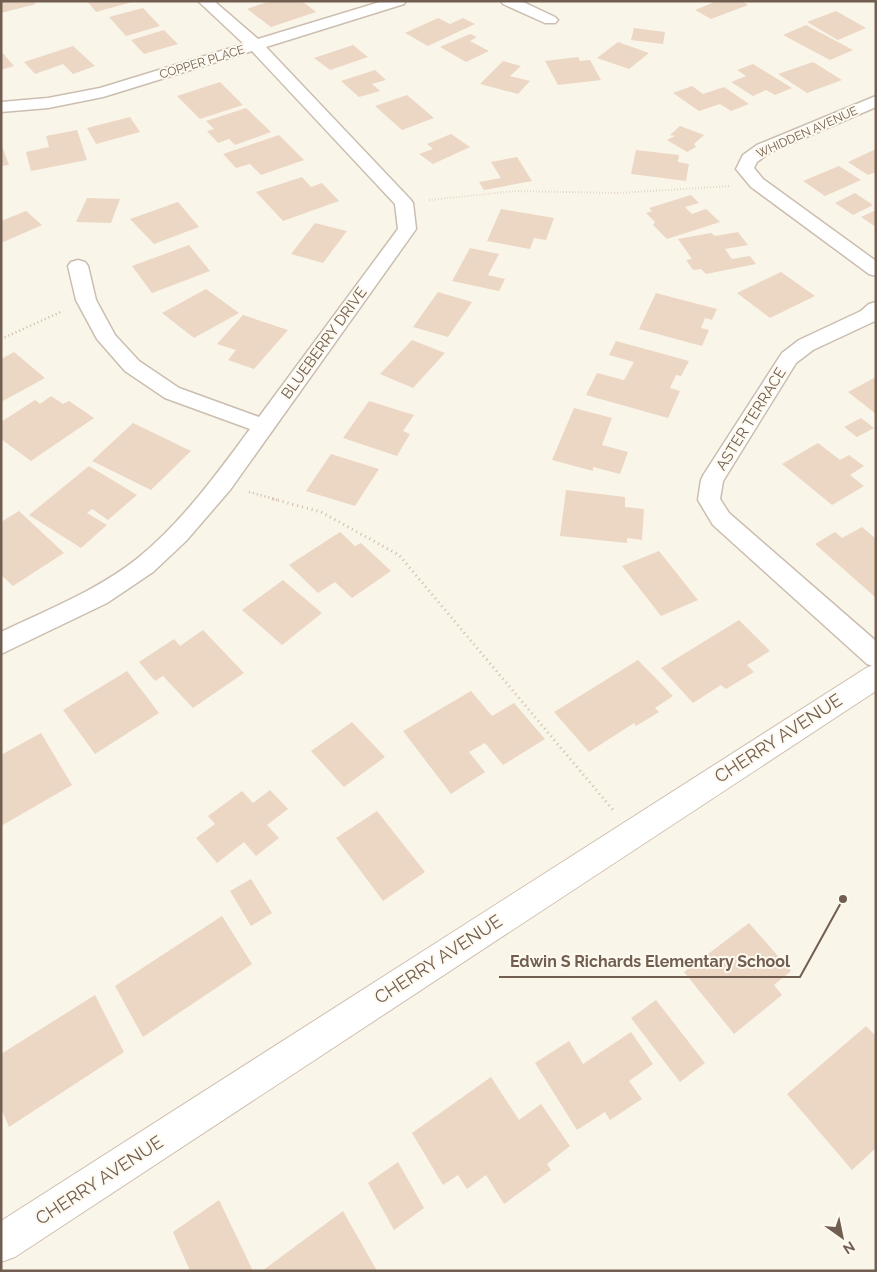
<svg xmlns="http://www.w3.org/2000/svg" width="877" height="1272" font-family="Raleway,sans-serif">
<rect width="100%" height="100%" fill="#faf5e9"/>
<!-- building -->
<path fill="#ecd7c4" d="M1,1H33L36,4L1,13Z
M87,1H132V2L96,12Z
M270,1H302L316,12L271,27L247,9Z
M717,1H742L748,5L711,19L695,10Z
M143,8L160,26L126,36L109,17Z
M836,11L866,28L838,40L807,22Z
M438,18L450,24L463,18L475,24L428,46L405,33Z
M806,25L853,50L830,60L783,35Z
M634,28L665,32L663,44L631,40Z
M164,30L178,44L144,54L131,40Z
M470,34L477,37L470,41L489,51L466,62L440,47Z
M618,42L649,53L629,69L597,58Z
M353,45L368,57L330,70L314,58Z
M73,46L95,66L73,74L63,64L35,74L24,62Z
M1,51L14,66L1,70Z
M578,57L580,61L590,60L601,80L558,85L545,61Z
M503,61L521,66L510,76L530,81L518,94L480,84Z
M813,62L842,80L807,93L778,74Z
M753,64L792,88L775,95L766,90L753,96L731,82L746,76L737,70Z
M375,70L386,80L372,84L380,91L359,97L341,81Z
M220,82L243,105L200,119L177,96Z
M692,86L703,94L724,87L749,104L731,111L720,104L699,111L673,93Z
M407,95L434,118L402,130L375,106Z
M246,108L271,132L235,145L229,139L218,143L207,131L214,129L206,121Z
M130,117L140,132L96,144L87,128Z
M680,126L704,135L694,144L696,147L687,152L667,140L675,136L670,135Z
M77,130L87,160L31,171L26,152L49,147L46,136Z
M451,134L470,147L433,164L419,154L433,149L427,144Z
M279,135L304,160L261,175L250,164L236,168L223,154Z
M1,143L9,165L1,166Z
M876,149V172L868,175L848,162Z
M636,150L679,155L678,162L689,164L686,181L631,174Z
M517,157L532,181L484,190L479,182L501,178L491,162Z
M839,166L861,180L825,196L803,181Z
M302,177L311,187L322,183L339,201L283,221L256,192Z
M855,193L873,205L853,215L835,203Z
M691,195L699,203L685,207L692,214L706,209L720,222L667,239L653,225L655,222L646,213L652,211L649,208Z
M87,198L120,199L111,223L76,222Z
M178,202L199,227L154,244L130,219Z
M501,209L554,218L546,240L534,238L530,249L487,241Z
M876,210V227L861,217Z
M26,211L42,225L1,243V221Z
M315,223L347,231L323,263L291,254Z
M738,232L748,245L725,249L732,259L750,256L756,264L706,274L701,269L693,270L686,260L692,259L678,239L711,233L715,236Z
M189,245L210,271L152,293L132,266Z
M470,248L499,254L488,275L505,279L499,291L452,281Z
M781,272L815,296L770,318L737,293Z
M206,289L239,313L194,338L162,313Z
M438,292L472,302L448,337L413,327Z
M656,293L717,309L712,320L705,318L701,328L709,330L702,346L639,329Z
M243,315L288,330L254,369L228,360L236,350L217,344Z
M412,340L445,353L413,388L380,374Z
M616,341L689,361L681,376L676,375L670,388L680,391L668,418L586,395L597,373L624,380L634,362L609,355Z
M14,352L45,378L1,402V359Z
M876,377V414L848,392Z
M51,396L63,404L69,401L94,418L31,461L1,439V422L35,400L40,404Z
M369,401L414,415L403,431L410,434L397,456L343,438Z
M574,408L612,418L602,445L628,452L620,474L593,467V471L552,460Z
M861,418L874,428L857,437L844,427Z
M133,423L191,451L151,490L92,461Z
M818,443L840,460L849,455L864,466L850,475L864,486L832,505L782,464Z
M331,454L379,469L355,506L306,491Z
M89,466L137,495L108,520L92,509L87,513L107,525L81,548L29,515Z
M566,490L625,497V507L644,509L642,540L627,538V543L560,536Z
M19,511L64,553L13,586L1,575V522Z
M862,527L876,539L875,597L815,544L835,532L842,538Z
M340,532L355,546L361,543L391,571L352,598L335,582L318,593L289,565Z
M659,551L698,600L661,616L622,566Z
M283,580L322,613L282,645L242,610Z
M739,620L770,651L747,665L754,672L726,689L721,685L693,703L661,668Z
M203,630L244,673L193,708L163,676L155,681L139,662L174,639L180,646Z
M638,660L673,696L655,708L659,712L636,726L634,723L589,752L554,712Z
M127,671L159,713L95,754L63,710Z
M471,691L492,716L514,703L545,739L503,765L485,743L469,752L485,772L451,794L403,731Z
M352,722L385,757L344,787L311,751Z
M41,733L72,785L1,826V755Z
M270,790L288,809L267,825L279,838L256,856L244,842L217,863L196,838L215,824L208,816L242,791L253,803Z
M377,811L425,872L383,901L336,838Z
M251,879L272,913L251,926L230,891Z
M222,916L252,964L143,1037L115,986Z
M749,923L791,971L774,985L782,995L734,1034L684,972Z
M95,995L124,1052L9,1127L1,1108V1054Z
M656,1000L705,1063L680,1082L631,1018Z
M866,1026L876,1036V1148L852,1170L787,1094Z
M631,1032L653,1064L629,1081L642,1099L610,1120L605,1112L577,1130L535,1063L569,1041L583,1064Z
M491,1077L519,1120L541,1104L570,1146L547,1164L551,1170L504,1204L486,1175L467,1189L458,1175L443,1185L412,1133Z
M398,1162L424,1208L394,1230L368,1183Z
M219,1200L253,1271H190L173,1232Z
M343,1211L377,1271H262Z"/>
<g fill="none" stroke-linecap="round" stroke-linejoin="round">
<!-- street casing -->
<g stroke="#cbbeb0" stroke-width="3">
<path id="street" d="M198,1H214L258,39L383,1H406L404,4L266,47L410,199L413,203L416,229L230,490L186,541L153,572L107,603L1,654V632C47,610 98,590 138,558C182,522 216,475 250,429L165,398L125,371L97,339L76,300L68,266L71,262L78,260L85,262L88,266L96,300L115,335L139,361L179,388L259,417L398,229L395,204L252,51L103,97L48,108L1,112V102L48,98L100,88L244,44Z
M501,1H521L555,17L558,20L555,23H545L503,4Z
M876,96V107L769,153L757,162L754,168L763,179L876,261V276L869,274L751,187L736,169L743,155L757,145Z
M876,302L875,321L813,350L796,363L723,481L720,499L729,513L876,641V667L867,664L713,525L698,500L701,480L704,474L782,353L799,340L861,311L869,304Z"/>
</g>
<!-- secondary casing -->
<g stroke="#cdbeae" stroke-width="2">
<path id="secondary" d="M876,664V691L15,1257L1,1262V1221L866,668Z"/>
</g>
<!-- path-far2 -->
<path stroke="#d1bba7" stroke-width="2" stroke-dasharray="0.5 2.5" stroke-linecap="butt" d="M429,200L515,191L618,193L730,186"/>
<!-- path-far1 -->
<path stroke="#d1bba7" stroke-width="2.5" stroke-dasharray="1 3" stroke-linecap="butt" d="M1,339L63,311
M249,492L278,500"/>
<!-- path -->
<path stroke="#d1bba7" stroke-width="3" stroke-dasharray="1 4" stroke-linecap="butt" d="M273,499L321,512L399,555L613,810"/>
<!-- street -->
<use href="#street" fill="#fff" fill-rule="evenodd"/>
<!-- secondary -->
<use href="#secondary" fill="#fff" fill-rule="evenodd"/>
</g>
<g text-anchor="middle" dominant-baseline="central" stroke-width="4" stroke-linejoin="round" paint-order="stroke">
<!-- far-street labels -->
<g font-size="12" fill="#715e50" stroke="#fdf9ef">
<text transform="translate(202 62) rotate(-17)">COPPER PLACE</text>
<text transform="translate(807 132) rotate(-24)">WHIDDEN AVENUE</text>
</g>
<!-- street labels -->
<g font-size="15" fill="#715e50" stroke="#fdf9ef">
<text transform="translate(324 343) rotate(-54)">BLUEBERRY DRIVE</text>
<text transform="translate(751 419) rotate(-58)">ASTER TERRACE</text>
</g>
<!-- near-street labels -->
<g font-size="18" fill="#715e50" stroke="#fdf9ef">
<text transform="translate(778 738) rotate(-33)">CHERRY AVENUE</text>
<text transform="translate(438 959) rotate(-33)">CHERRY AVENUE</text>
<text transform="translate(99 1180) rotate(-33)">CHERRY AVENUE</text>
</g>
</g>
<!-- callouts -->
<path fill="none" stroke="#715e50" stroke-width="2" d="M843 899L800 977H499"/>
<circle fill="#715e50" stroke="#fdf9ef" stroke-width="2" cx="843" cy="899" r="5"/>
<g font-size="16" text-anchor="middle" font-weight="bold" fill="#715e50" stroke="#fdf9ef" stroke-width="4" stroke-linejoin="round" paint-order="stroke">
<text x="650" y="967">Edwin S Richards Elementary School</text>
</g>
<!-- border -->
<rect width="877" height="1272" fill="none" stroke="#715e50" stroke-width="5"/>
<!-- north arrow -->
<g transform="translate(842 1237) rotate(147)" stroke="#fdf9ef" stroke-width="4" paint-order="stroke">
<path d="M0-4L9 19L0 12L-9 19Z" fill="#715e50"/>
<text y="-8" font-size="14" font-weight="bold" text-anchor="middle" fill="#715e50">N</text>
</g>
</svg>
